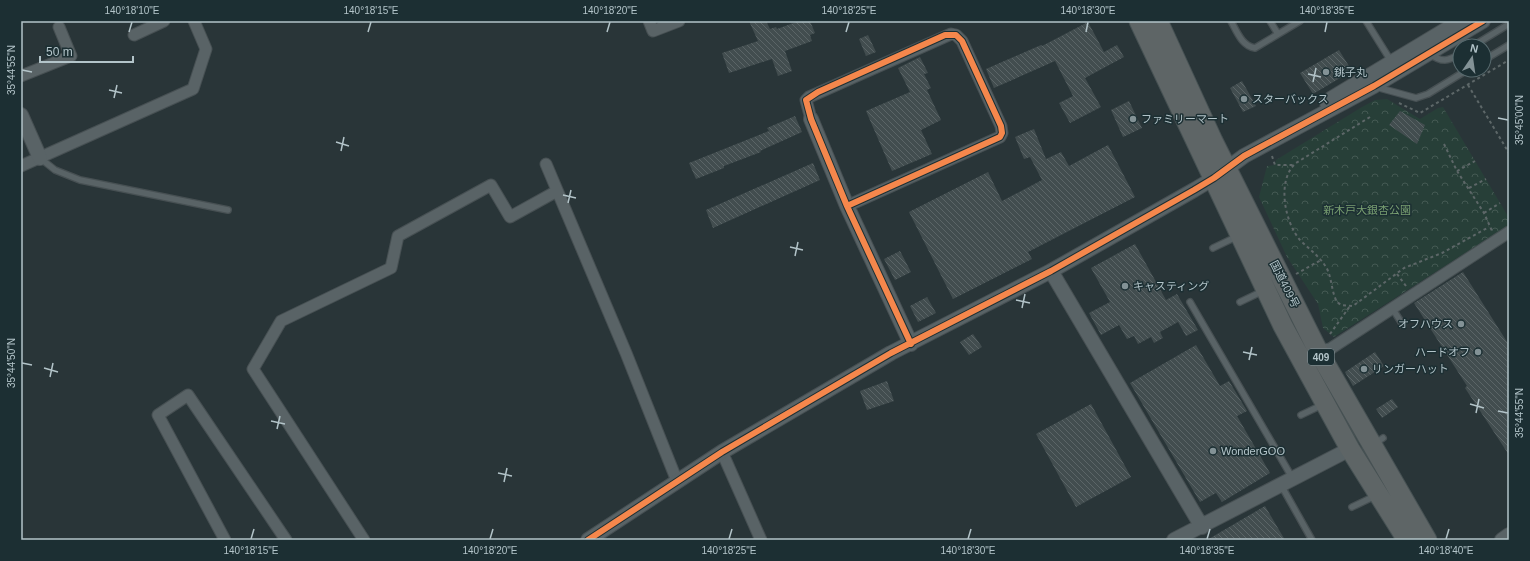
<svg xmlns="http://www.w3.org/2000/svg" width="1530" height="561" font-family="Arial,'Noto Sans JP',sans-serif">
<defs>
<pattern id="forest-crowns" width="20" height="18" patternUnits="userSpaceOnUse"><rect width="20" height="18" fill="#273f38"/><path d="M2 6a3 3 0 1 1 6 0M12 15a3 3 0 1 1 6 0" fill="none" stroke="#445953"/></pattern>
<pattern id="building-back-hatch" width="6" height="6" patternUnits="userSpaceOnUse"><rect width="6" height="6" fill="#424d4f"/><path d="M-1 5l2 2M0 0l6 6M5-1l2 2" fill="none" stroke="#5b6567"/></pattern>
</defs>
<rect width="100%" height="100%" fill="#293538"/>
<!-- forest -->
<path fill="url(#forest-crowns)" d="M1387,99L1420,119L1438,108L1443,107L1509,218V225L1334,337L1323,328L1318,304L1287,257L1259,197L1267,166L1275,165L1276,160L1362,107L1375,100Z"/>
<!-- building -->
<path fill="url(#building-back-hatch)" d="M749,21H766L770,29L776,27L777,29L799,21H810L815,33L810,35L812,41L785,51L792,71L778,76L772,59L729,73L722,53L758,41Z
M1088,22L1104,52L1117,45L1124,57L1085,78L1101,107L1070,123L1059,103L1073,96L1055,61L994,88L986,69L1041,45L1042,46Z
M868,35L876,52L866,56L859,39Z
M1339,50L1352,71L1313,94L1300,73Z
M920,57L928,73L924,74L931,88L927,90L941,120L921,130L932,154L892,171L866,111L910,92L898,68Z
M1242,81L1256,106L1243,112L1230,88Z
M1129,101L1142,128L1123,137L1111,110Z
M1400,111L1425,125L1417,144L1389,125Z
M795,116L802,132L760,151L761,152L724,166V168L696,179L689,163L769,131L767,128Z
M1034,129L1046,159L1061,152L1069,166L1108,145L1135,197L1028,252L1032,259L953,299L909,212L988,172L1002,201L1042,180L1030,157L1024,159L1015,137Z
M813,163L820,180L713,228L706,210Z
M1135,244L1166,300L1177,294L1198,330L1186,336L1178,322L1160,332L1163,338L1154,343L1151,337L1138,344L1134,336L1127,339L1119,325L1101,335L1089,313L1110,302L1091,268Z
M900,251L911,272L895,280L884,259Z
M1463,272L1509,345V455L1465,388L1467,386L1414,303Z
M927,297L936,313L918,322L910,306Z
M973,334L982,347L969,355L960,342Z
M1196,345L1220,386L1229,381L1247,411L1237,416L1270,473L1222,502L1216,493L1200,502L1130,383Z
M1375,352L1384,366L1353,386L1345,372Z
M887,381L894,401L867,410L860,391Z
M1392,399L1398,407L1382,418L1376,409Z
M1091,404L1131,477L1076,507L1036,434Z
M1265,506L1285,540H1207Z"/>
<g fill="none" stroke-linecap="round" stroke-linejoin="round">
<!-- service casing -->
<g stroke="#475053" stroke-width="8">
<path id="service" d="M1231,21C1237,32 1242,46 1255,48L1300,21
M1270,21L1278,34
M1366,21L1391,61
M1473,46L1509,24
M1430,54C1442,63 1448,61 1460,54
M1484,60L1509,45
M1376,87L1416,98L1428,94L1467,70
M40,158L55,170L80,180L228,210
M1213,248L1238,236
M1190,302L1293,479
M1240,302L1263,291
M1392,308L1403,325
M1301,415L1322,405
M1374,444L1383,438
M1281,485L1312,540
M1352,507L1375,496"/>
</g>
<!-- minor casing -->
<g stroke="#475053" stroke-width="13">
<path id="minor" d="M649,21L653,31L679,21
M134,35L164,21
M21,76L71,56L59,27
M811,119L806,100L809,97L951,34L956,35L962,41L1001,126L1002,133L1000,137L847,206
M546,164L626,353L677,481
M21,166L193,89L206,49L194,21
M1318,351L1330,349L1509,232
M722,452L761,540
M225,540L158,415L188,395L286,540
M364,540L253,369L281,321L391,268L398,236L491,185L510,217L557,191"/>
</g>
<!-- tertiary casing -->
<g stroke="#475053" stroke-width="16">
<path id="tertiary" d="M1327,103L1332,98L1460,21
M21,115L40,158
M811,119L847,206L911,344
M1051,271L1202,527
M588,540L722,452L891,353L1051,271L1194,190L1214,178L1244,156L1374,86L1483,21
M1174,540L1350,449
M1502,540L1509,535"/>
</g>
<!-- trunk casing -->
<g stroke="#465153" stroke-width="21">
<path id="trunk" d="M1139,21L1283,326L1350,449L1407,540
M1158,21L1213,141L1318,351L1427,540"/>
</g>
<!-- path -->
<path stroke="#5d6768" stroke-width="2" stroke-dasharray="3 3" stroke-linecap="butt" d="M1468,85L1509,153
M1399,103L1420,113L1509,60
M1370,117L1296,163C1276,180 1285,223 1300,240C1309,249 1319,256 1326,267C1332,277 1331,291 1337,302L1341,305L1353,306L1404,268L1442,253L1489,227
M1444,144L1457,171L1484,213L1492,231
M1272,156L1275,165H1293
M1457,171L1475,161
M1469,188L1486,179
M1484,213L1500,203
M1296,274L1321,260
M1397,274L1406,286
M1330,334L1350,306"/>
<!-- service -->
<use href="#service" stroke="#596366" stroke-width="5.5"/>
<!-- minor -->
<use href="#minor" stroke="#596366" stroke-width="11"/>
<!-- tertiary -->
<use href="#tertiary" stroke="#596366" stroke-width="14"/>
<!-- trunk -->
<use href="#trunk" stroke="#5e6566" stroke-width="19"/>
<!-- cycleway casing -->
<g stroke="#1c2f33" stroke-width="8">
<path id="cycleway" d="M847,206L1000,137L1002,133L1001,126L962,41L956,35H945L818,92L806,100L811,119L847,206L911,344
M588,540L722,452L891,353L1051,271L1194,190L1214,178L1244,156L1374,86L1483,21"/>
</g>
<!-- cycleway -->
<use href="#cycleway" stroke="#f5874c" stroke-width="6"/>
</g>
<!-- ticks -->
<path fill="none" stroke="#b3c4c9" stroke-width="1.5" d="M129,32L132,22M368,32L371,22M607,32L610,22M846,32L849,22M1086,32L1088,22M1325,32L1327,22M22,70L32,72M1308,74L1321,77M1313,82L1316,68M109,90L122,93M114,98L117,85M1498,118L1508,120M336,142L349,146M341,151L344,137M563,195L576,198M568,203L571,190M790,247L803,250M795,256L798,242M1016,300L1030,303M1022,308L1025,294M1243,352L1257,355M1249,360L1252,347M22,363L32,365M44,368L58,372M50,377L53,363M1470,404L1484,408M1498,411L1508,413M1476,413L1479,399M271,421L285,424M277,429L280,416M498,473L512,476M504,482L507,468M251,539L254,529M490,539L493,529M729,539L732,529M968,539L971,529M1207,539L1210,529M1446,539L1449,529"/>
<!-- markers -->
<g fill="#839296" stroke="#1c2f33" stroke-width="1.5">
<circle cx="1326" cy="72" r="4"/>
<circle cx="1244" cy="99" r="4"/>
<circle cx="1133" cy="119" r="4"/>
<circle cx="1125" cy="286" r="4"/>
<circle cx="1461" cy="324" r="4"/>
<circle cx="1478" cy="352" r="4"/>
<circle cx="1364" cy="369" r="4"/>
<circle cx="1213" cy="451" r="4"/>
</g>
<g text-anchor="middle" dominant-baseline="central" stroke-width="3" stroke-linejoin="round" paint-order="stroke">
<!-- shield labels -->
<rect fill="#1c2f33" stroke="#86979c" stroke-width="1" x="1308" y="349" width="26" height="16" rx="3"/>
<g font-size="10" font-weight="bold" fill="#b3c4c9">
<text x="1321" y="357">409</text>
</g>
<!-- poi labels -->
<g font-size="11" fill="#b3c4c9" stroke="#1c2f33" text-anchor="start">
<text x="1334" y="72">銚子丸</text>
<text x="1252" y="99">スターバックス</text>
<text x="1141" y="119">ファミリーマート</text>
<text x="1133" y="286">キャスティング</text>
<text x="1453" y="324" text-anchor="end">オフハウス</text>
<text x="1470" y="352" text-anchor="end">ハードオフ</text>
<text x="1372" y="369">リンガーハット</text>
<text x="1221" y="451">WonderGOO</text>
</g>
<!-- park labels -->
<g font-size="11" fill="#799f71" stroke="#1c2f33">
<text x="1367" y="210">新木戸大銀杏公園</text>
</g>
<!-- street labels -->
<g font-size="11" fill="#b3c4c9" stroke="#1c2f33">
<text transform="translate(1285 284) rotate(63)">国道409号</text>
</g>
</g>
<!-- border -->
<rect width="1530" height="561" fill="none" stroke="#1c2f33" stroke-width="44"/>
<!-- north arrow -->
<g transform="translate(1472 58) rotate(13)"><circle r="19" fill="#1c2f33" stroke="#586b6f"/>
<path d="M0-3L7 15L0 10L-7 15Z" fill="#839296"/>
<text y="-6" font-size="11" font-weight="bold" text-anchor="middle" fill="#b3c4c9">N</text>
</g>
<!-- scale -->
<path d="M40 56v6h93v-6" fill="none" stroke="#b3c4c9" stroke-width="2"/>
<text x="46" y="56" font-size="12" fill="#b3c4c9" stroke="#1c2f33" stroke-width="3" paint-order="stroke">50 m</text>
<rect x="22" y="22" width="1486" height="517" fill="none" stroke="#b3c4c9" stroke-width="1.5"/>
<g font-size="10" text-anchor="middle" fill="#b3c4c9">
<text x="132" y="14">140°18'10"E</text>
<text x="371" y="14">140°18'15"E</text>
<text x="610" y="14">140°18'20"E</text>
<text x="849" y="14">140°18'25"E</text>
<text x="1088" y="14">140°18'30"E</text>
<text x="1327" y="14">140°18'35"E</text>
<text transform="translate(11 70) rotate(-90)" y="4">35°44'55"N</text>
<text transform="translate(1519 120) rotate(-90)" y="4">35°45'00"N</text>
<text transform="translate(11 363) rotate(-90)" y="4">35°44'50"N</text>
<text transform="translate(1519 413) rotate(-90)" y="4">35°44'55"N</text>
<text x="251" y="554">140°18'15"E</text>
<text x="490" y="554">140°18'20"E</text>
<text x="729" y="554">140°18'25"E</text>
<text x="968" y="554">140°18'30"E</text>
<text x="1207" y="554">140°18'35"E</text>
<text x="1446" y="554">140°18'40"E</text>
</g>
</svg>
